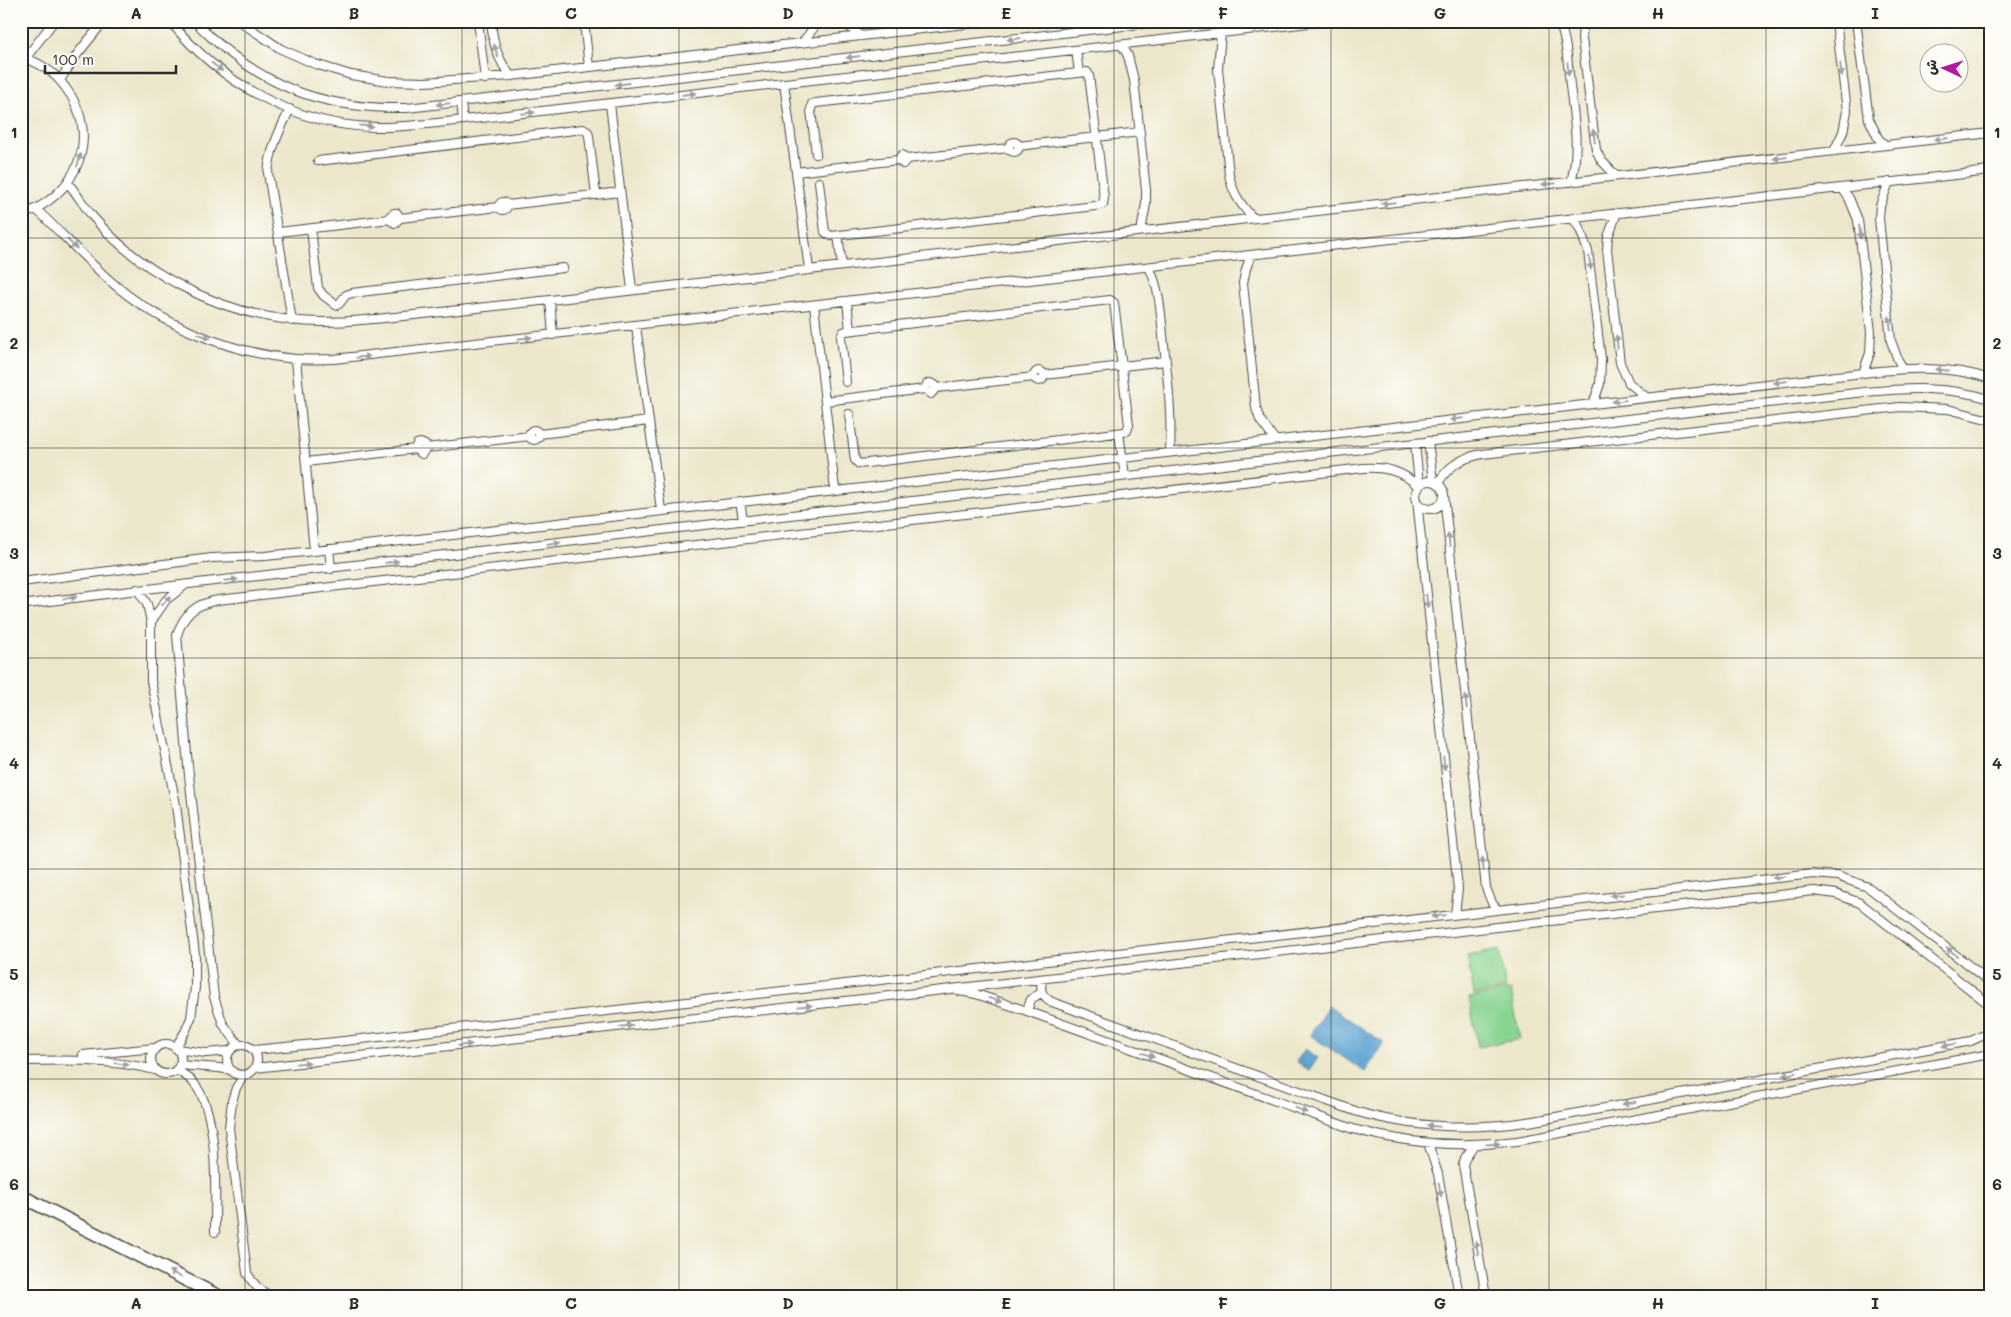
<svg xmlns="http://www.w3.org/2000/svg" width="2011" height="1317" font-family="Mali,'Playpen Sans Arabic',sans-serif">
<rect width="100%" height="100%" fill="#fdfcf7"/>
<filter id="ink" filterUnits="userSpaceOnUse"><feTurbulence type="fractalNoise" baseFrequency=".02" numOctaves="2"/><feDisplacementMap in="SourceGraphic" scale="10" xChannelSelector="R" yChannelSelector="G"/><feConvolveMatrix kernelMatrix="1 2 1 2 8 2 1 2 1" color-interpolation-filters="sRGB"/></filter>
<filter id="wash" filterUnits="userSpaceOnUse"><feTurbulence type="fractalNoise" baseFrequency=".0096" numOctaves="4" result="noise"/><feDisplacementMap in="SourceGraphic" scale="20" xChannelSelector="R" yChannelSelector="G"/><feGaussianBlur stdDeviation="1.12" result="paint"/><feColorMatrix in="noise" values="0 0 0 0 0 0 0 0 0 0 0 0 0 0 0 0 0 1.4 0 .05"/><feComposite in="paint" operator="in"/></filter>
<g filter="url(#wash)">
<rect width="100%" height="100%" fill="#ece7cb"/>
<!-- green -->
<path fill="#88d491" stroke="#5a805e" d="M1499,950L1506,989L1474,995L1467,956Z
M1511,990L1520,1039L1478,1047L1469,998Z"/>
<!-- water -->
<path fill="#59a2d0" stroke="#42667e" d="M1329,1006L1384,1043L1365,1072L1310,1035Z
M1305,1049L1318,1058L1309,1071L1296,1062Z"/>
</g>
<g filter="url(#ink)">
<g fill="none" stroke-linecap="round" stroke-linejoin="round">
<!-- minor casing -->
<g stroke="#484743" stroke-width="10">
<path id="minor" d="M170,21C220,83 299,128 380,127C408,127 436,123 463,120L1326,21
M194,21C256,84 319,110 407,108L1167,21
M239,21L281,49L315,64L351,75L388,81L425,82L511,76L992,21
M478,21L485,79
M491,21C493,43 497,59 511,76
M584,21L589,67
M842,21L861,36
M1559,21C1567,42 1568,64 1570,86C1574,118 1580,150 1571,182
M1583,21L1582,39L1596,150L1601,160L1616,176
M1856,21L1869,119L1878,138L1885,145
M1221,33L1218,69L1229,174C1232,192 1240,204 1253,218
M802,43L819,21
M1122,45L1128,56L1134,80L1146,190V204L1141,231
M1076,50L1079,73
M21,58C39,61 55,73 65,87C103,136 77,196 21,215
M25,59L54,21
M60,80L79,52L104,21
M784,83L809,269
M461,102L463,120
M610,104L632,289
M290,109C280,130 270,149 268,173L292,321
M1009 147a5 5 0 1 1 10 0a5 5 0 1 1-10 0Z
M1018,146L1140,132
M1834,151L1843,132L1847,111L1836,21
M816,154L811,110L812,104L816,103L1087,72L1089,75L1104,198L1103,204L1095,206L831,236L825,232L819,182
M907,159L902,155L898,160L903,164L907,159L1009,148
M318,161L583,129L588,132L589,136L596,195
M796,172L898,160
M1889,182L1880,206L1879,218L1891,341L1898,360L1903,369
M68,183C77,194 84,206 93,217C141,273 217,312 290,320C331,325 373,319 414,315C459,310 505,305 550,300L1990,133
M1842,188L1849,198L1858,220L1871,332L1870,353L1863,373
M499 206a4 4 0 1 1 8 0a4 4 0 1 1-8 0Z
M507,205L620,192
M37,210C61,233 84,257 108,279C158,324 229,353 296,359C309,360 322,359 334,359L1990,171
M1617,213L1608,237L1607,249L1620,363L1629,383L1646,397
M400,218L397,213H394L390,216L391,221L395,223L400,218L499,207
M1573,218L1580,229L1588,251L1601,359L1600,384L1593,404
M311,229L318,288L323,295L336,305L339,304L346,295L352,293L563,268
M279,232L390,219
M838,235L842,266
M1251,255L1246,269L1243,283L1256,408L1260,420L1275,440
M1149,267C1161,291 1161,319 1164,345C1168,381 1172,416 1170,452
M550,300L553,335
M847,301L850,330
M814,305L835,490
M636,326L661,510
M296,359L314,551
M1034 376a5 5 0 1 1 10 0a5 5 0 1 1-10 0Z
M1044,375L1166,361
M846,382L841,337L843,332L846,331L1110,300L1114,303L1129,425L1127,431L1124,432L859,464L855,460L849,414
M936,388L935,385L930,383L927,384L925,389L931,394L936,388L1034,377
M825,401L925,389
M529 435a5 5 0 1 1 10 0a5 5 0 1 1-10 0Z
M1119,433L1125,476
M539,434L649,421
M1428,441L1433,481
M1415,443L1419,485
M426,448L425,445L420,443L417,444L415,449L422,454L426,448L530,436
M306,462L415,449
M1416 495a14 14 0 1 1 28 0a14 14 0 1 1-28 0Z
M1438,483C1449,465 1462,458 1482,454L1900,407L1948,409L1990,420
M1444,495L1486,888L1492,903L1497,909
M1417,500L1458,889L1455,914
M740,501L743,520
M329,549L331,569
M21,582L212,558L265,556L314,551L1863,373C1905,368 1949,365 1990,379
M137,589L147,604L151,622V681L176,805L195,955V987L191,1018L185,1032L175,1048
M21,605C200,581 379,563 558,542C994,491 1429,441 1865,392C1908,388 1948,386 1990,399
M151,622L166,600L185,585
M1043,979C1039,989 1041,996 1052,1002L1358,1112C1416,1129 1475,1130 1534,1121L1971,1041L1986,1034L1990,1025
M959,991L976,994L1027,1011L1353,1129C1407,1144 1462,1148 1517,1141L1990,1054
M1027,1011L1031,999L1041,993
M151 1059a15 15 0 1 1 30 0a15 15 0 1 1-30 0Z
M227 1060a15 15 0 1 1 30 0a15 15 0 1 1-30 0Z
M239,1045L223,1024L214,997L188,766L177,635C184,613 196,604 218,600L1364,468C1386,467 1402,471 1418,486
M177,1049L206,1053L229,1051
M254,1050L335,1042L1813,874L1837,876L1868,887L1990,982
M83,1055L155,1048
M21,1061C66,1060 111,1059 155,1070
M179,1065L219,1068L231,1070
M255,1068L1814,891L1836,894L1860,903L1990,1005
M176,1070C182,1073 187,1076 192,1081C220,1110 215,1193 215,1232
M244,1075L236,1088L232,1101L229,1128L247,1273C253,1284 259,1290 270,1296
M1428,1143L1438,1174L1459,1296
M1474,1145L1465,1158L1463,1165L1486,1296"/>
</g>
<!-- trunk casing -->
<g stroke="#484743" stroke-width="15">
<path id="trunk" d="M21,1196L218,1296"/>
</g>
<!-- minor -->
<use href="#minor" stroke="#fff" stroke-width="8"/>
<!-- trunk -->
<use href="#trunk" stroke="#fff" stroke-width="12"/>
</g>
<!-- one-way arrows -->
<defs><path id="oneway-solid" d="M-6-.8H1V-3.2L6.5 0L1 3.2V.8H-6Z" transform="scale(1.25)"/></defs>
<g fill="#a0a0a0">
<use href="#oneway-solid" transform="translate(1014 39) rotate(173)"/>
<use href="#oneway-solid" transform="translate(496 51) rotate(-107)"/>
<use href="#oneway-solid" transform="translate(853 57) rotate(173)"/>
<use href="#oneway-solid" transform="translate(217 67) rotate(38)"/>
<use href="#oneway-solid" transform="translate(1568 69) rotate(84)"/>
<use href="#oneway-solid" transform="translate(1841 70) rotate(83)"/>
<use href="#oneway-solid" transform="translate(622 84) rotate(173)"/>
<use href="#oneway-solid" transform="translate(689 94) rotate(-7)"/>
<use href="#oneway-solid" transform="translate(443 104) rotate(174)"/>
<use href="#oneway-solid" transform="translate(528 113) rotate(-7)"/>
<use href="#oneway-solid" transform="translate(366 126) rotate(4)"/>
<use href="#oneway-solid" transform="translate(1594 136) rotate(-98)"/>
<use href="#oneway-solid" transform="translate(1941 139) rotate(173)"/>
<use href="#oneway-solid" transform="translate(1780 158) rotate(173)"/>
<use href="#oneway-solid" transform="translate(79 160) rotate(-73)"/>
<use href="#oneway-solid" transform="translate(1549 184) rotate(174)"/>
<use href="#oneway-solid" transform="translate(1388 203) rotate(174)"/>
<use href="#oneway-solid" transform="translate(1860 232) rotate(82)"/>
<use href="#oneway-solid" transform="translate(72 244) rotate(44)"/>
<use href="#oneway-solid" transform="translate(1590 263) rotate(82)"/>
<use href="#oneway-solid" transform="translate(1890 323) rotate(-96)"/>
<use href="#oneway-solid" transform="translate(204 336) rotate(21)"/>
<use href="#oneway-solid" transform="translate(525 338) rotate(-6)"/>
<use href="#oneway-solid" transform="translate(1617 342) rotate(-96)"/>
<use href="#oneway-solid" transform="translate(363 357) rotate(-6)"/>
<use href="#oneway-solid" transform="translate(1942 370) rotate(-174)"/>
<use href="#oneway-solid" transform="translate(1780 382) rotate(173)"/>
<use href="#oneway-solid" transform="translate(1619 401) rotate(173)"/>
<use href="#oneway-solid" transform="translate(1457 419) rotate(173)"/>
<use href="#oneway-solid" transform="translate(1449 540) rotate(-96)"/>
<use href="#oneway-solid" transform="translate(554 543) rotate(-7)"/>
<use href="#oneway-solid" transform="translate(392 562) rotate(-7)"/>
<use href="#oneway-solid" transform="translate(231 580) rotate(-6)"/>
<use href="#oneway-solid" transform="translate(70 598) rotate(-8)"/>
<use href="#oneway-solid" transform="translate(166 601) rotate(-47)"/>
<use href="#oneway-solid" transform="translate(1427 601) rotate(84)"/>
<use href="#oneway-solid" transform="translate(1466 702) rotate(-96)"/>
<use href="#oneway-solid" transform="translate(1444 763) rotate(84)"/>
<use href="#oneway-solid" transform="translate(1483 864) rotate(-96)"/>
<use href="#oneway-solid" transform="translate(1779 877) rotate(174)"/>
<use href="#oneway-solid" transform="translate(1617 895) rotate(174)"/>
<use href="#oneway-solid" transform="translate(1438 916) rotate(173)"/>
<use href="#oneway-solid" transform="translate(1952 952) rotate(-142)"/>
<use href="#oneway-solid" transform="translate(995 1000) rotate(18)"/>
<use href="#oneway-solid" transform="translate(805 1006) rotate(-6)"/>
<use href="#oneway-solid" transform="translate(626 1026) rotate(-7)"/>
<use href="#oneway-solid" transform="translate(465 1045) rotate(-7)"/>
<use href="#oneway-solid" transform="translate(1949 1045) rotate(170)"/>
<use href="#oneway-solid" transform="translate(1148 1055) rotate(20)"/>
<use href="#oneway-solid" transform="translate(303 1063) rotate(-6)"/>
<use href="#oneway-solid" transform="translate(122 1064) rotate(7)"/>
<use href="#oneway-solid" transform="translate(1789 1074) rotate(170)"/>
<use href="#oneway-solid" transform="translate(1629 1103) rotate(170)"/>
<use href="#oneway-solid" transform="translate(1301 1110) rotate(20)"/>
<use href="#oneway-solid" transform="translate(1433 1126) rotate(-175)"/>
<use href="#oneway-solid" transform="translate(1493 1144) rotate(-4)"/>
<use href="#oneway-solid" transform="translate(1440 1190) rotate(80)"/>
<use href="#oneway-solid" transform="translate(1477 1248) rotate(-100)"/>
<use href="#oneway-solid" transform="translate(175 1274) rotate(-153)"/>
</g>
</g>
<!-- grid -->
<path fill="none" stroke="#2b2b2b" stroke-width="1" stroke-opacity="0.55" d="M245,21V1296M462,21V1296M679,21V1296M897,21V1296M1114,21V1296M1331,21V1296M1549,21V1296M1766,21V1296M21,238H1990M21,448H1990M21,658H1990M21,869H1990M21,1079H1990"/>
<!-- margin -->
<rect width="2011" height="1317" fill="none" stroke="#fdfcf7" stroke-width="55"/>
<!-- north arrow -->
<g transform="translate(1944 68) rotate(274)"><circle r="24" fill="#fdfcf7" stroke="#a9a8a5"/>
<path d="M0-4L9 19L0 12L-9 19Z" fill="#b5179e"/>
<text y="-8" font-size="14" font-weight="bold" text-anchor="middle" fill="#2b2b2b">ش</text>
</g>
<!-- scale -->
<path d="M45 65v8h131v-8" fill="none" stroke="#2b2b2b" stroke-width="2.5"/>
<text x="52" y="65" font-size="15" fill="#2b2b2b" stroke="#fdfcf7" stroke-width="4" paint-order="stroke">100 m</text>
<rect x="28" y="28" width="1956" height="1262" fill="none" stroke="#2b2b2b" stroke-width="2"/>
<g font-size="16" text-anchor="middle" font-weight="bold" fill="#2b2b2b">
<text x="136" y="19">A</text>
<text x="354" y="19">B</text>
<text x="571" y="19">C</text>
<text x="788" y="19">D</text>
<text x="1006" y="19">E</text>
<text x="1223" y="19">F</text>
<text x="1440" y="19">G</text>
<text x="1658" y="19">H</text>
<text x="1875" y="19">I</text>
<text x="14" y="138">1</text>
<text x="1997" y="138">1</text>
<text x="14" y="349">2</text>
<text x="1997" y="349">2</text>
<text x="14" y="559">3</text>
<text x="1997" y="559">3</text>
<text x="14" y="769">4</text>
<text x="1997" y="769">4</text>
<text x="14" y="980">5</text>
<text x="1997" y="980">5</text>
<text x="14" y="1190">6</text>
<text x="1997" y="1190">6</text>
<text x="136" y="1309">A</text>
<text x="354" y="1309">B</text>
<text x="571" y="1309">C</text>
<text x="788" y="1309">D</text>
<text x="1006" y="1309">E</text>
<text x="1223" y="1309">F</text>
<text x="1440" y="1309">G</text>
<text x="1658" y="1309">H</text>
<text x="1875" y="1309">I</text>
</g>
</svg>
